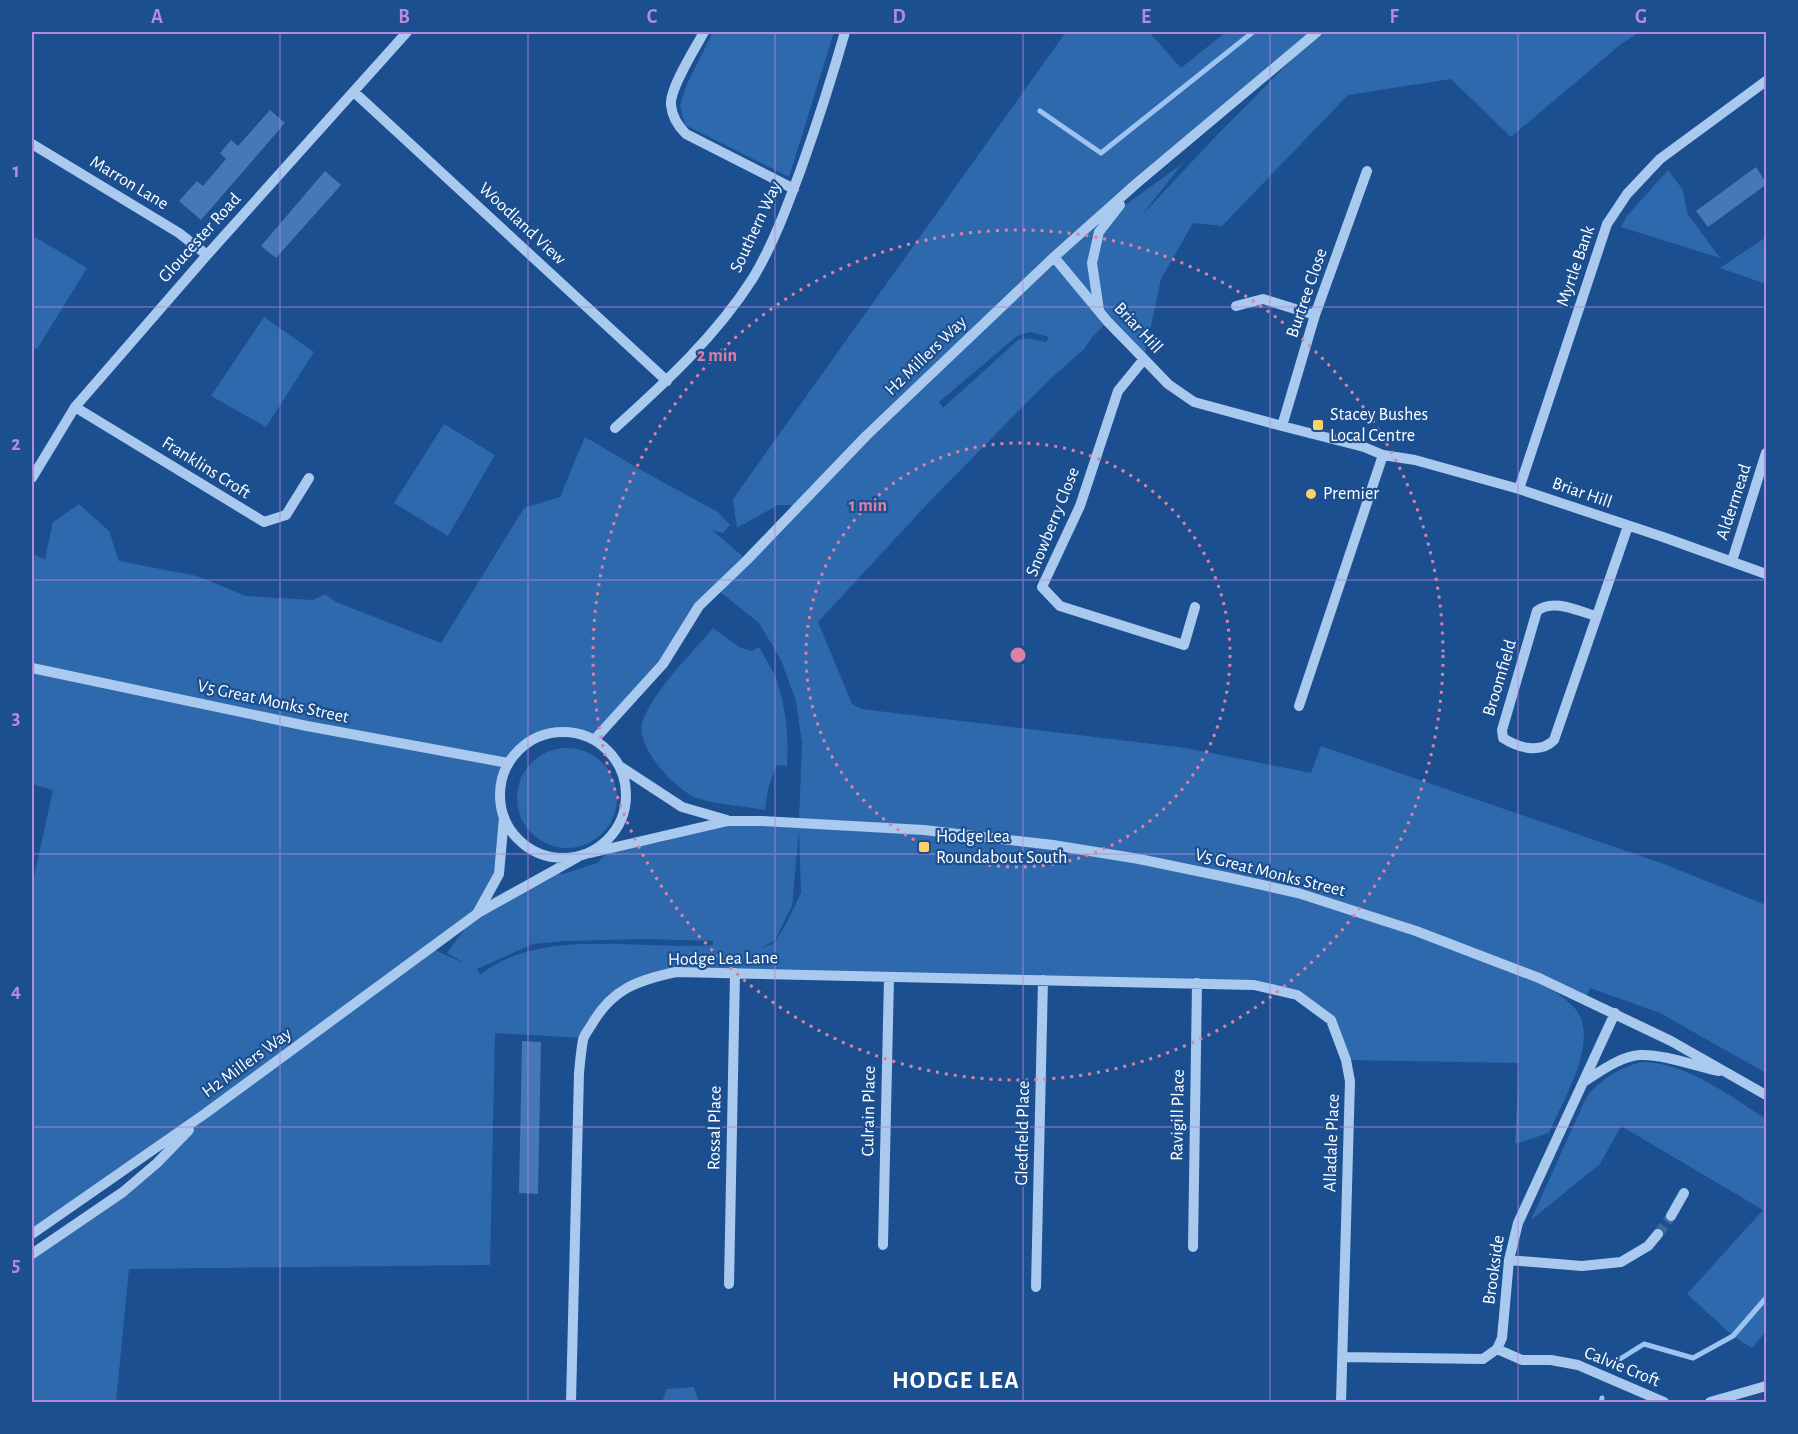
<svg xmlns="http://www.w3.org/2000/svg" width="1798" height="1434" font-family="'Alegreya Sans',sans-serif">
<rect width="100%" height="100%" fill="#1b4f8f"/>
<!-- green -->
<path fill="#2e69ad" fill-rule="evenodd" d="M713,32H834L789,177L685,125L680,105L687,84Z
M1066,32H1149L1181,68L1226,32H1317L1060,252L1182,164L1142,215L1218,134L1319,32H1640L1621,44L1511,137L1451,79L1348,95L1222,226L1193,223L1161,279L1144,359L1107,322L1092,337L1085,348L1048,381L932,499L818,622L852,704L861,709L1186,748L1311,773L1321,746L1664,864L1766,905V1073L1660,1013L1590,988L1585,999L1542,980C1551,989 1570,1001 1577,1011C1599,1042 1562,1102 1549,1133L1515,1144L1519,1063L1346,1060L1331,1020L1297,995L1254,985L676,972L624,989L583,1038L495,1033L490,1265L129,1269L116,1402H32V1254L123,1192L203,1116L32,1234V886L53,790L32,784V554L45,559L53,522L79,504L109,531L119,561L197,576L246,596L313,600L325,594L336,602L441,643L524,508L560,497L585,437L648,474L718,512L730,525L723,533L712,530L747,560L799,505H778L737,528L733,499ZM1030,332L1049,337L1046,342L1028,338L1018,340L943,408L939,402L1017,336ZM719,591L759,623L781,660L796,701L802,743L799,822L728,821L659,843L621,841L597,863L563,874L542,872L484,902C489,893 497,882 499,872C502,859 504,830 503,817C503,811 500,805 500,798C498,773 514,749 536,738C557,729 574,732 594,740L663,664L699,606ZM799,830L801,893L785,926L774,943L760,949L775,940L792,906ZM473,918L447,953L466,964L432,949ZM645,939L713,941V945C641,951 540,926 480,975L477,969L533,944L565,941Z
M1668,170L1683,190L1687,213L1720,258L1621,227L1627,216Z
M35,237L87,268L37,349L32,346V243Z
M1766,237V284L1720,268Z
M264,317L314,352L266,427L211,396Z
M444,424L495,455L448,536L394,503Z
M713,628L739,647L752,651L759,647C765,658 773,670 777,681C786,709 789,738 787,766L776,765L768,789L765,810C745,806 716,805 697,798C675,790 633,745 643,720C658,685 689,657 713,628Z
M517 798a50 50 0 1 1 100 0a50 50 0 1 1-100 0Z
M1642,1062C1688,1063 1728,1095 1766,1119V1331L1752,1348L1733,1336L1687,1294L1763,1210L1621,1126L1600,1164L1531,1220L1585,1100C1597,1081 1620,1067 1642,1062Z
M694,1387L699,1402H662L667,1389Z"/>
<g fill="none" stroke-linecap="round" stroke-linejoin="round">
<!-- stream -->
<path stroke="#9cc4f0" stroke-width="5" d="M1040,111L1101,153L1253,32
M1620,1359L1644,1344L1693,1358L1733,1336L1766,1298
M1601,1402L1602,1398"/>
</g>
<!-- building -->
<path fill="#4478b7" d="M270,110L285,123L201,220L179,201L197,181L203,186L226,159L220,153L231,140L238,146Z
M1756,167L1767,184L1708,227L1696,211Z
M325,171L341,185L276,258L261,246Z
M522,1041L541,1042L538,1194L519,1193Z"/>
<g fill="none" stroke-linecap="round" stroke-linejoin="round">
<!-- minor-tunnel -->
<path stroke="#3d69a0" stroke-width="10" stroke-dasharray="10 5" stroke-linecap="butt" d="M1658,1234L1671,1216"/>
<!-- minor -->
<path stroke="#a9c9ee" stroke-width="10" d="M704,32C696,47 669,89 671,105C672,117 678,126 686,134L794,189
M354,92L667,381
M32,144L179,233L207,255
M1054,257L1108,322L1144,359L1168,384L1194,402L1282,426L1364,447L1383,455L1415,460L1519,489L1663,537L1766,574
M1236,306L1263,299L1315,315
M1099,310L1092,263L1099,232L1120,205
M1144,359L1118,391L1080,506L1042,587L1060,606L1184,645L1195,607
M75,407L264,522L286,515L309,478
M1282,426L1315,315L1367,171
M615,428C666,382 716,336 753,278C774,243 788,204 802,166C818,121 832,77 845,32
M32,478L75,407L207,255L407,32
M1519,489L1607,224L1627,194L1660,159L1766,81
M1732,561L1766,453
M1596,616C1578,611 1553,598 1537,611L1502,730L1503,738C1519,748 1540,754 1554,740L1628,526
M32,668L307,726L508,763
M1299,706L1383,455
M500 795a63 63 0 1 1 126 0a63 63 0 1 1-126 0Z
M594,740L663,664L699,606L747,560L866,436L1054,257L1137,183L1317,32
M621,767L682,807L727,820
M590,853L728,821H762L924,830L1053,845L1139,859L1226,877L1298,893L1416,931L1539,978L1671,1041L1766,1095
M478,912L499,874L504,817
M1585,1081C1601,1071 1621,1056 1640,1055C1664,1054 1695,1066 1719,1071
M1671,1216L1684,1193
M32,1234L206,1113L478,913L578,857
M883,1245L889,978
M1193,1247L1197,983
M32,1254L123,1192L157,1163L189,1130
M1509,1260L1582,1266L1621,1262L1648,1246L1658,1234
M729,1284L735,973
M1036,1287L1043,980
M1497,1349L1522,1360H1551L1578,1365L1664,1402
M1342,1357L1483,1359L1497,1349L1502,1338L1509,1260L1518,1223L1615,1013
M571,1402L579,1073C580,1062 581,1051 583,1040C584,1035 589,1029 592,1024C612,989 638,980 676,972L1254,985L1297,995L1331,1020L1346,1060L1350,1081L1341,1402
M1710,1402L1766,1386"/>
</g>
<!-- grid -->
<path fill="none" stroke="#b68bdc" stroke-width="1.5" stroke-opacity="0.55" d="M280,32V1402M528,32V1402M775,32V1402M1023,32V1402M1270,32V1402M1518,32V1402M32,307H1766M32,580H1766M32,854H1766M32,1127H1766"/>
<!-- distance rings -->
<g fill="none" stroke="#dd80a5" stroke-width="3" stroke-dasharray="3 6">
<circle cx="1018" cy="655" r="212"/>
<circle cx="1018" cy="655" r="425"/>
</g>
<!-- markers -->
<g fill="#ffd166" stroke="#1b4f8f" stroke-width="2">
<rect x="1312" y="419" width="12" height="12" rx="3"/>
<circle cx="1311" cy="494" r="6"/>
<rect x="918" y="841" width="12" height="12" rx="3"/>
</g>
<g text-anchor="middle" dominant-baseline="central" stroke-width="4.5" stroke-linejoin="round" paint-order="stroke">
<!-- street labels -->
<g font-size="18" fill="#fff" stroke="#1b4f8f">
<text transform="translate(129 183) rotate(31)">Marron Lane</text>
<text transform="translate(522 224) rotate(43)">Woodland View</text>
<text transform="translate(756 227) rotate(-65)">Southern Way</text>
<text transform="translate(200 238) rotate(-48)">Gloucester Road</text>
<text transform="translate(1576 266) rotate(-71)">Myrtle Bank</text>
<text transform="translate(1307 293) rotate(-71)">Burtree Close</text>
<text transform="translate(1138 328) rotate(47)">Briar Hill</text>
<text transform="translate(926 356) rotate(-44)">H2 Millers Way</text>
<text transform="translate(206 468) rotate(32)">Franklins Croft</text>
<text transform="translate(1582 493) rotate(19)">Briar Hill</text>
<text transform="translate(1734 502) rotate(-72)">Aldermead</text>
<text transform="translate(1053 522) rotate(-68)">Snowberry Close</text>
<text transform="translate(1500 678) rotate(-73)">Broomfield</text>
<text transform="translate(273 702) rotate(12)">V5 Great Monks Street</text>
<text transform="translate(1270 873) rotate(14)">V5 Great Monks Street</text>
<text transform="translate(723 959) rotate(-1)">Hodge Lea Lane</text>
<text transform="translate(247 1063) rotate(-36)">H2 Millers Way</text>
<text transform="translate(869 1111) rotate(-89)">Culrain Place</text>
<text transform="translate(1178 1115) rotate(-89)">Ravigill Place</text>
<text transform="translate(715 1128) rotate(-89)">Rossal Place</text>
<text transform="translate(1023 1133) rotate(-89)">Gledfield Place</text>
<text transform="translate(1332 1143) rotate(-88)">Alladale Place</text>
<text transform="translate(1494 1270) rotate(-82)">Brookside</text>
<text transform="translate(1622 1367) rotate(22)">Calvie Croft</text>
</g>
<!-- poi labels -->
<g font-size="18" fill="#fff" stroke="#1b4f8f" text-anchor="start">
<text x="1330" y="415">Stacey Bushes<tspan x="1330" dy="21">Local Centre</tspan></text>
<text x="1323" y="494">Premier</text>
<text x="936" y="837">Hodge Lea<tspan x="936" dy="21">Roundabout South</tspan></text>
</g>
<!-- district labels -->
<g font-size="24" font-weight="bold" letter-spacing="1.5" fill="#fff" stroke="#1b4f8f">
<text x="956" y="1381">HODGE LEA</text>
</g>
</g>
<circle cx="1018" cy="655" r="9" fill="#dd80a5" stroke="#1b4f8f" stroke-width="3"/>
<g font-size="18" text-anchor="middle" font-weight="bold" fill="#dd80a5" stroke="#1b4f8f" stroke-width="4.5" stroke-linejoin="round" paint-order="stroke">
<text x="717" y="361">2 min</text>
<text x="868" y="511">1 min</text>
</g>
<!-- border -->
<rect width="1798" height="1434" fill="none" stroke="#1b4f8f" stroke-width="66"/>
<rect x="33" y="33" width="1732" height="1368" fill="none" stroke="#b68bdc" stroke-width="2"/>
<g font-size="20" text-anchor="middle" font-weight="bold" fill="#b68bdc">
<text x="157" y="23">A</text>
<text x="404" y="23">B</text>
<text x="652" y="23">C</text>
<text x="899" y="23">D</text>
<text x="1146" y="23">E</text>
<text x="1394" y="23">F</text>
<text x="1641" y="23">G</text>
<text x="16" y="177">1</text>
<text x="16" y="450">2</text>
<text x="16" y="724">3</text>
<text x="16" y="997">4</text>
<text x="16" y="1271">5</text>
</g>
</svg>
